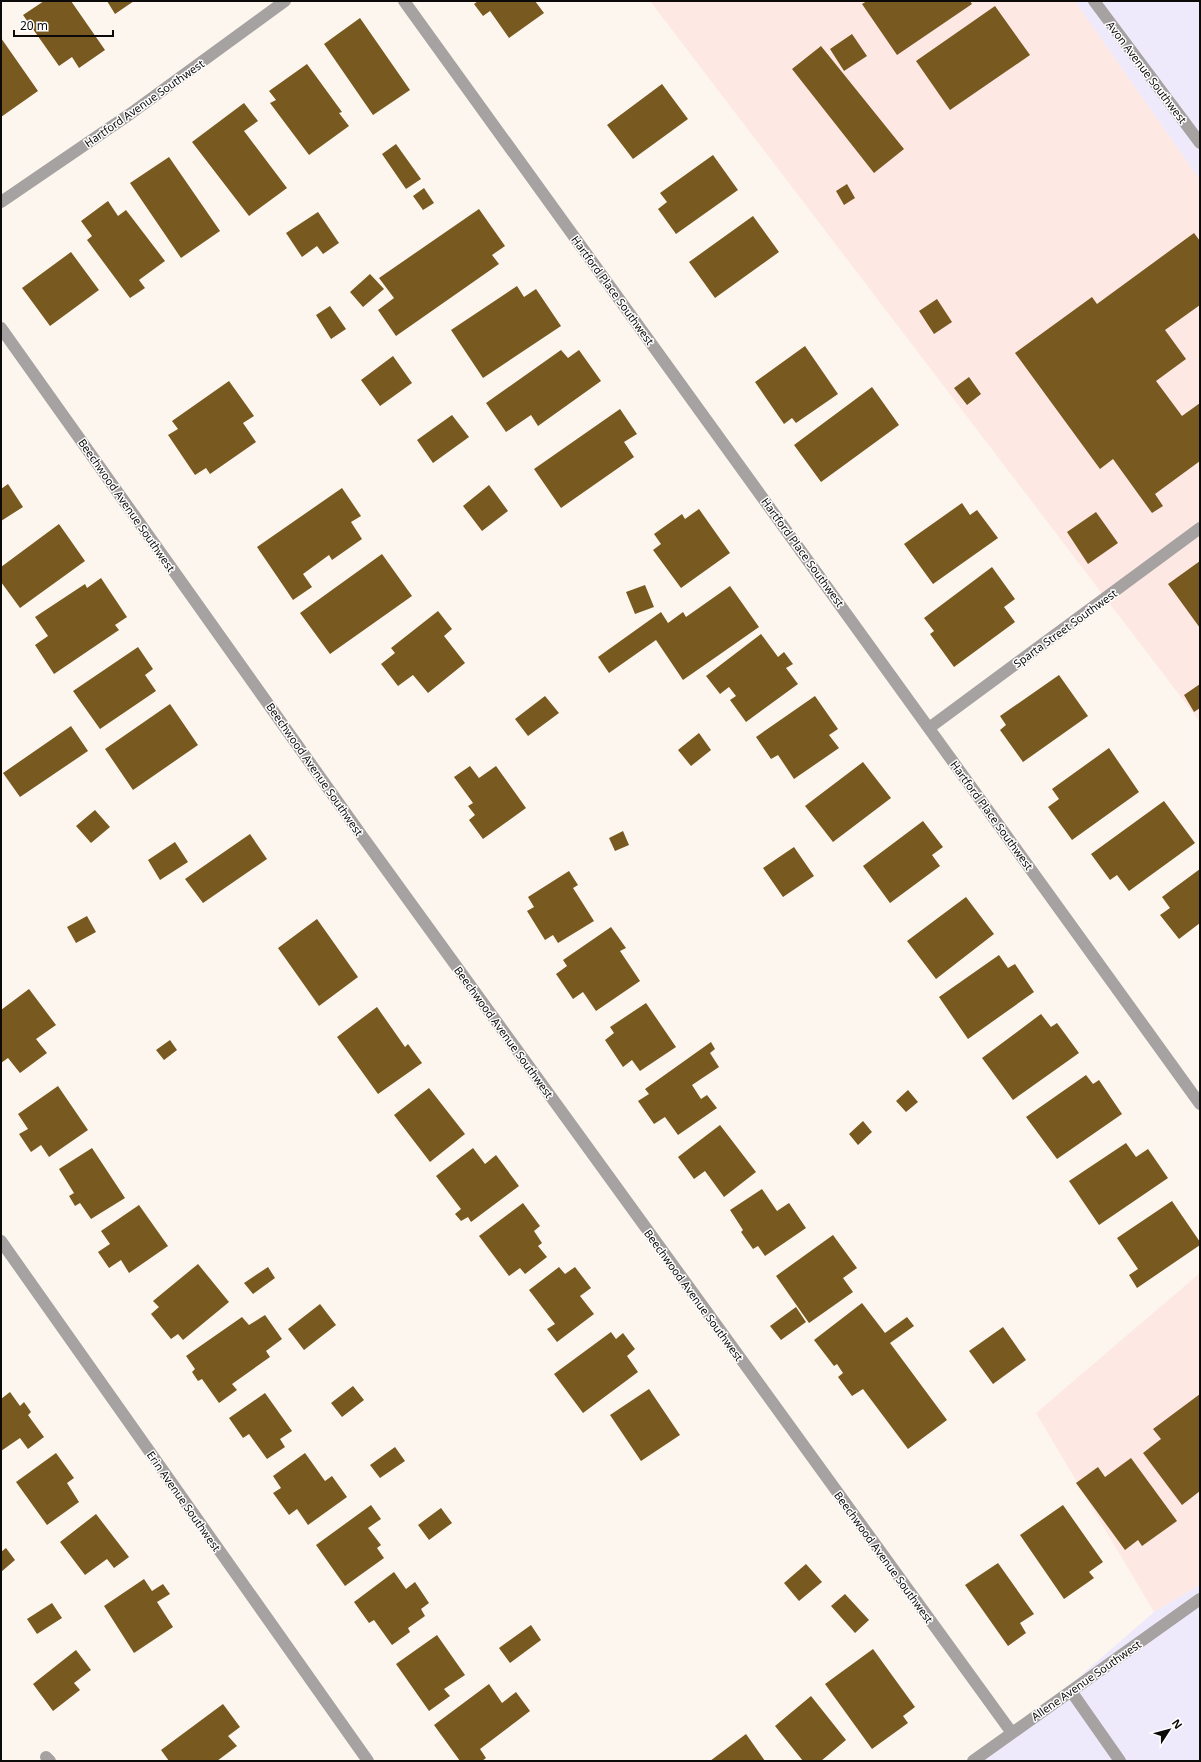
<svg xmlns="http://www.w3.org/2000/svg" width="1201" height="1762" font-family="'Noto Sans',sans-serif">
<rect width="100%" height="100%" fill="#fdf6ef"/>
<!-- commercial -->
<path fill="#fde8e3" d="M650,1H1075L1200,180V722Z
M1200,1273V1585L1154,1612L1036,1413Z"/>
<!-- industrial -->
<path fill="#eeeafc" d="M1075,1H1200V180Z
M1200,1585V1761H982L1154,1612Z"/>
<!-- building -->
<path fill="#78591f" d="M44,1H71L105,50L79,68L72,57L59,66L23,15Z
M107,1H134L115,14Z
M478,1H535L544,13L509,38L490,11L483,16L474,4Z
M867,1H970L972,4L897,55L862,4Z
M995,6L1030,55L950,110L916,61Z
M360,18L410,90L373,115L324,44Z
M852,34L867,56L844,71L830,49Z
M1,38L38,91L1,117Z
M821,46L904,149L874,173L792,69Z
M307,64L342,112L339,113L349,126L309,155L270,103L276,100L269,91Z
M662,84L688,119L633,159L607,125Z
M244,103L258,121L244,131L287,188L249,216L192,142Z
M396,144L421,179L406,189L382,154Z
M713,155L738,190L676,234L658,209L667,202L660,193Z
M169,157L220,231L181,258L130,183Z
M847,184L855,198L844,205L836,191Z
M424,188L434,203L423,210L413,196Z
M108,201L118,216L126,210L165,261L139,280L145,288L130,298L87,240L92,236L81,221Z
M479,209L505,246L492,255L499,264L396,336L378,310L394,298L379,278Z
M318,212L339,243L323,254L317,246L302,257L286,233Z
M753,216L779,252L715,298L689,262Z
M1194,233L1200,241V305L1165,330L1186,359L1156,381L1182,416L1200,403V461L1155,494L1163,506L1152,513L1113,459L1100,469L1015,353L1092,297L1097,304Z
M71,252L99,290L50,326L22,288Z
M370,274L384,289L363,307L350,292Z
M517,286L524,297L536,289L561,326L483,378L451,330Z
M937,299L952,322L934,334L919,311Z
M330,306L346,329L331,339L316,315Z
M805,346L838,394L796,423L792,418L784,424L755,382Z
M561,350L568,358L579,350L601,381L538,426L531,415L506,432L486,403Z
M393,356L412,383L380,406L361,380Z
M969,377L981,394L967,405L954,388Z
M229,381L254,416L243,423L256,442L210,474L206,468L195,475L168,435L178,429L172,421Z
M872,387L899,425L821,482L794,445Z
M620,409L637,434L624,442L634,457L561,508L534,469Z
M452,415L469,437L433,463L417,440Z
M8,484L23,507L1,521V489Z
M489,485L508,511L482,531L463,506Z
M342,488L361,516L351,522L362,539L332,560L329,555L303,574L312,587L293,600L257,547Z
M962,503L970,515L977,510L998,538L933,584L904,544Z
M699,509L730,553L681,588L653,550L661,544L654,534L682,514L685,519Z
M1096,512L1118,543L1088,564L1067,532Z
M59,524L85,561L20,608L1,582V567Z
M382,554L412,596L330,654L300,613Z
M1200,561V628L1168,584Z
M992,567L1015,599L1004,607L1015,622L954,667L930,634L934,631L924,618Z
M101,578L127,617L115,625L119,630L54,674L35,645L48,636L35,617L85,584L87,588Z
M645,585L654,607L635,614L626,592Z
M730,586L759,627L683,680L656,640L609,673L598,657L661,612L668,623L683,612L686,617Z
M438,611L452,629L444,636L465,663L428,693L413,675L398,686L381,664L395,653L391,648Z
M761,634L778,657L784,652L793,664L786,668L798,684L746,722L730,700L736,696L729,687L720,694L706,676Z
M138,647L153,669L145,675L156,691L100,729L73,691Z
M1059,675L1088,716L1023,762L1000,730L1006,725L1000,716Z
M1200,684V708L1194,712L1184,695Z
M545,696L559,713L528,736L515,719Z
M815,696L838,729L829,735L839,748L794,779L778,755L771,759L756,737Z
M170,704L198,745L133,790L105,749Z
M71,726L88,751L20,797L3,773Z
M699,733L711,750L691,766L678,750Z
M1109,748L1139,792L1072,840L1048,807L1059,799L1052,789Z
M863,762L891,798L833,842L805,806Z
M470,766L479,778L496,766L526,808L483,839L469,820L475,815L468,806L473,803L454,777Z
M1164,801L1195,843L1129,891L1117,875L1110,880L1091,854Z
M95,810L110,827L91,843L76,826Z
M923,821L943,847L932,855L940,866L890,903L863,866Z
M623,831L629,845L615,851L609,838Z
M250,834L267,859L203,903L185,879Z
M175,842L188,862L160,880L148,860Z
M794,847L814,876L783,897L763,868Z
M1200,869V923L1179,939L1160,915L1170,908L1162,897Z
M569,871L578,885L573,888L594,921L558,943L553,935L545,940L527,911L534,907L528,897Z
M966,897L994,934L936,979L907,941Z
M87,916L96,932L76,943L67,927Z
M317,919L358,977L319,1006L278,948Z
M611,927L626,948L620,951L640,981L596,1011L583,992L573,999L556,974L567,966L563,960Z
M999,955L1008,968L1015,964L1034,992L968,1039L939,997Z
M29,989L56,1025L36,1039L47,1053L20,1073L8,1058L1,1063V1010Z
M646,1003L676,1047L640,1071L632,1060L623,1067L605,1040L614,1033L610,1027Z
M377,1007L405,1047L408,1044L422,1063L378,1094L337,1037Z
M1041,1014L1051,1027L1057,1023L1079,1053L1013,1100L982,1058Z
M170,1040L177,1050L164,1060L156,1050Z
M711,1042L715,1049L710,1053L719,1067L692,1085L701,1099L707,1095L717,1108L678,1135L665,1117L654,1124L638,1101L649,1094L645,1089Z
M1086,1075L1093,1084L1099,1080L1122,1114L1057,1159L1026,1117Z
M58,1086L88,1130L49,1157L41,1145L31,1152L19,1134L28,1129L18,1114Z
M429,1088L465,1134L430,1162L394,1115Z
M908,1090L918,1102L906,1112L896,1101Z
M863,1121L872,1132L858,1145L849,1134Z
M720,1125L756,1172L724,1197L705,1171L694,1179L678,1157Z
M1126,1143L1136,1157L1148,1149L1168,1178L1099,1225L1069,1181Z
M92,1148L125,1198L91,1219L80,1203L75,1206L69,1196L74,1193L59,1169Z
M473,1148L485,1164L496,1155L519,1186L471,1222L468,1217L461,1221L455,1214L461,1209L436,1176Z
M762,1189L777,1211L789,1203L806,1228L765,1256L758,1246L753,1249L741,1232L743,1230L730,1210Z
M1172,1201L1200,1242V1245L1137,1288L1129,1275L1138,1269L1117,1238Z
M523,1203L540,1226L534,1231L542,1243L538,1246L547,1257L525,1274L520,1268L509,1276L479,1236Z
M139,1205L168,1246L129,1273L121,1260L109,1268L98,1252L110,1244L101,1231Z
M833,1235L857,1268L843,1278L853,1292L809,1323L776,1276Z
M198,1264L229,1302L183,1340L178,1334L171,1339L151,1314L159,1307L153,1301Z
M268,1267L275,1278L253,1294L244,1283Z
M559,1267L565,1274L575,1267L591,1288L580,1296L594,1314L557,1342L547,1329L555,1324L529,1290Z
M862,1303L885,1333L907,1317L914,1326L890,1343L947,1420L908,1449L863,1389L852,1396L838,1377L843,1373L837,1364L834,1366L814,1340Z
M320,1304L336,1325L304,1350L288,1329Z
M796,1307L806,1322L781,1340L770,1326Z
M265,1315L282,1339L266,1351L270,1357L232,1384L237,1390L219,1403L202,1379L198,1381L192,1372L195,1369L186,1356L242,1317L249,1325Z
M1003,1327L1026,1360L993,1384L969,1351Z
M611,1332L616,1339L623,1333L635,1349L627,1356L638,1372L583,1413L554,1374Z
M353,1386L364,1400L342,1417L331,1403Z
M649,1389L680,1435L641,1461L610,1415Z
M10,1392L20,1406L24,1402L31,1412L28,1415L44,1437L28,1449L20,1438L1,1451V1399Z
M265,1393L292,1431L280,1439L285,1447L267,1459L249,1434L243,1438L229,1418Z
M1200,1394V1491L1182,1505L1143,1453L1161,1439L1153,1429Z
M395,1447L405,1461L380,1478L370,1465Z
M56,1453L74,1478L67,1483L79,1502L47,1525L16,1482Z
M305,1453L325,1481L332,1476L347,1497L308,1525L297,1509L289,1515L273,1493L281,1488L273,1476Z
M1131,1458L1177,1521L1142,1546L1138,1540L1125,1550L1076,1483L1098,1467L1105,1477Z
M371,1505L381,1519L368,1528L381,1545L377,1548L384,1558L345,1586L316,1545Z
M1063,1505L1103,1562L1089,1572L1094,1578L1064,1599L1020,1535Z
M441,1508L452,1523L429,1540L418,1525Z
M96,1514L129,1557L114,1568L107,1559L85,1575L60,1542Z
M6,1548L15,1560L1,1572V1552Z
M998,1563L1034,1614L1020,1623L1026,1633L1008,1646L965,1585Z
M806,1564L822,1582L799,1601L784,1583Z
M394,1572L406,1589L415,1582L429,1603L421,1609L425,1616L408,1628L410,1632L392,1645L374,1620L369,1623L354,1602Z
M144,1579L152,1591L163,1584L170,1594L157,1602L173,1627L134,1653L104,1606Z
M845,1594L869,1620L855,1633L831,1606Z
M52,1603L62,1618L37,1634L27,1619Z
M531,1625L541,1640L510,1663L499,1648Z
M437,1635L465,1675L444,1689L450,1696L429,1711L396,1664Z
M873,1649L915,1707L903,1716L908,1723L872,1749L825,1684Z
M76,1650L91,1670L74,1683L80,1690L53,1711L33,1684Z
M489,1684L502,1703L516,1692L530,1711L480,1749L486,1758L482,1761H460L434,1725Z
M811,1696L846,1740L821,1761H803L775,1726Z
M223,1704L240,1727L228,1736L237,1746L217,1761H169L161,1750Z
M746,1734L765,1761H710Z"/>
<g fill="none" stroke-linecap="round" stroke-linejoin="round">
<!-- minor -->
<path stroke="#a6a2a1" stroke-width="12" d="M404,1L1200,1104
M1094,1L1200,143
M1,202L130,114L285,1
M1,328L362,836L1012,1733
M929,728L1200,528
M1,1241L368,1761
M1071,1691L1120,1761
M46,1757L50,1761
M973,1761L1200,1599"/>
</g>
<g text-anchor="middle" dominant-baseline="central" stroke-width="3" stroke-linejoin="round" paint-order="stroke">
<!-- street labels -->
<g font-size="11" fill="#0d0b09" stroke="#fff">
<text transform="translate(1147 72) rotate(53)">Avon Avenue Southwest</text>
<text transform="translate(144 103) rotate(-35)">Hartford Avenue Southwest</text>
<text transform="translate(613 290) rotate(54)">Hartford Place Southwest</text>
<text transform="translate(127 505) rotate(55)">Beechwood Avenue Southwest</text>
<text transform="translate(803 552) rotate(54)">Hartford Place Southwest</text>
<text transform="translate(1065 628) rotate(-36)">Sparta Street Southwest</text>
<text transform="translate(315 769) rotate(55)">Beechwood Avenue Southwest</text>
<text transform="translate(992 815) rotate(54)">Hartford Place Southwest</text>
<text transform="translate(504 1032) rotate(54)">Beechwood Avenue Southwest</text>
<text transform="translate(694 1295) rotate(54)">Beechwood Avenue Southwest</text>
<text transform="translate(184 1501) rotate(55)">Erin Avenue Southwest</text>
<text transform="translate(884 1557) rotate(54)">Beechwood Avenue Southwest</text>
<text transform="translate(1086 1680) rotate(-35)">Allene Avenue Southwest</text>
</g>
</g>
<!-- border -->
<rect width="1201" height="1762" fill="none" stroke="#0d0b09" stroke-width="4"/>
<!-- north arrow -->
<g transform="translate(1169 1730) rotate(54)" stroke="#ffffff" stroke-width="3" paint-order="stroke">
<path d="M0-3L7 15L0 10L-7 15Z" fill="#0d0b09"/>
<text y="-6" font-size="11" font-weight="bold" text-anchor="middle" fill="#0d0b09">N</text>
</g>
<!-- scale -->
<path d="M14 30v6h99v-6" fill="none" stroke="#0d0b09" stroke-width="2"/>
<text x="20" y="30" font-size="12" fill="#0d0b09" stroke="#ffffff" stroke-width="3" paint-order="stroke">20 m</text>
</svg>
